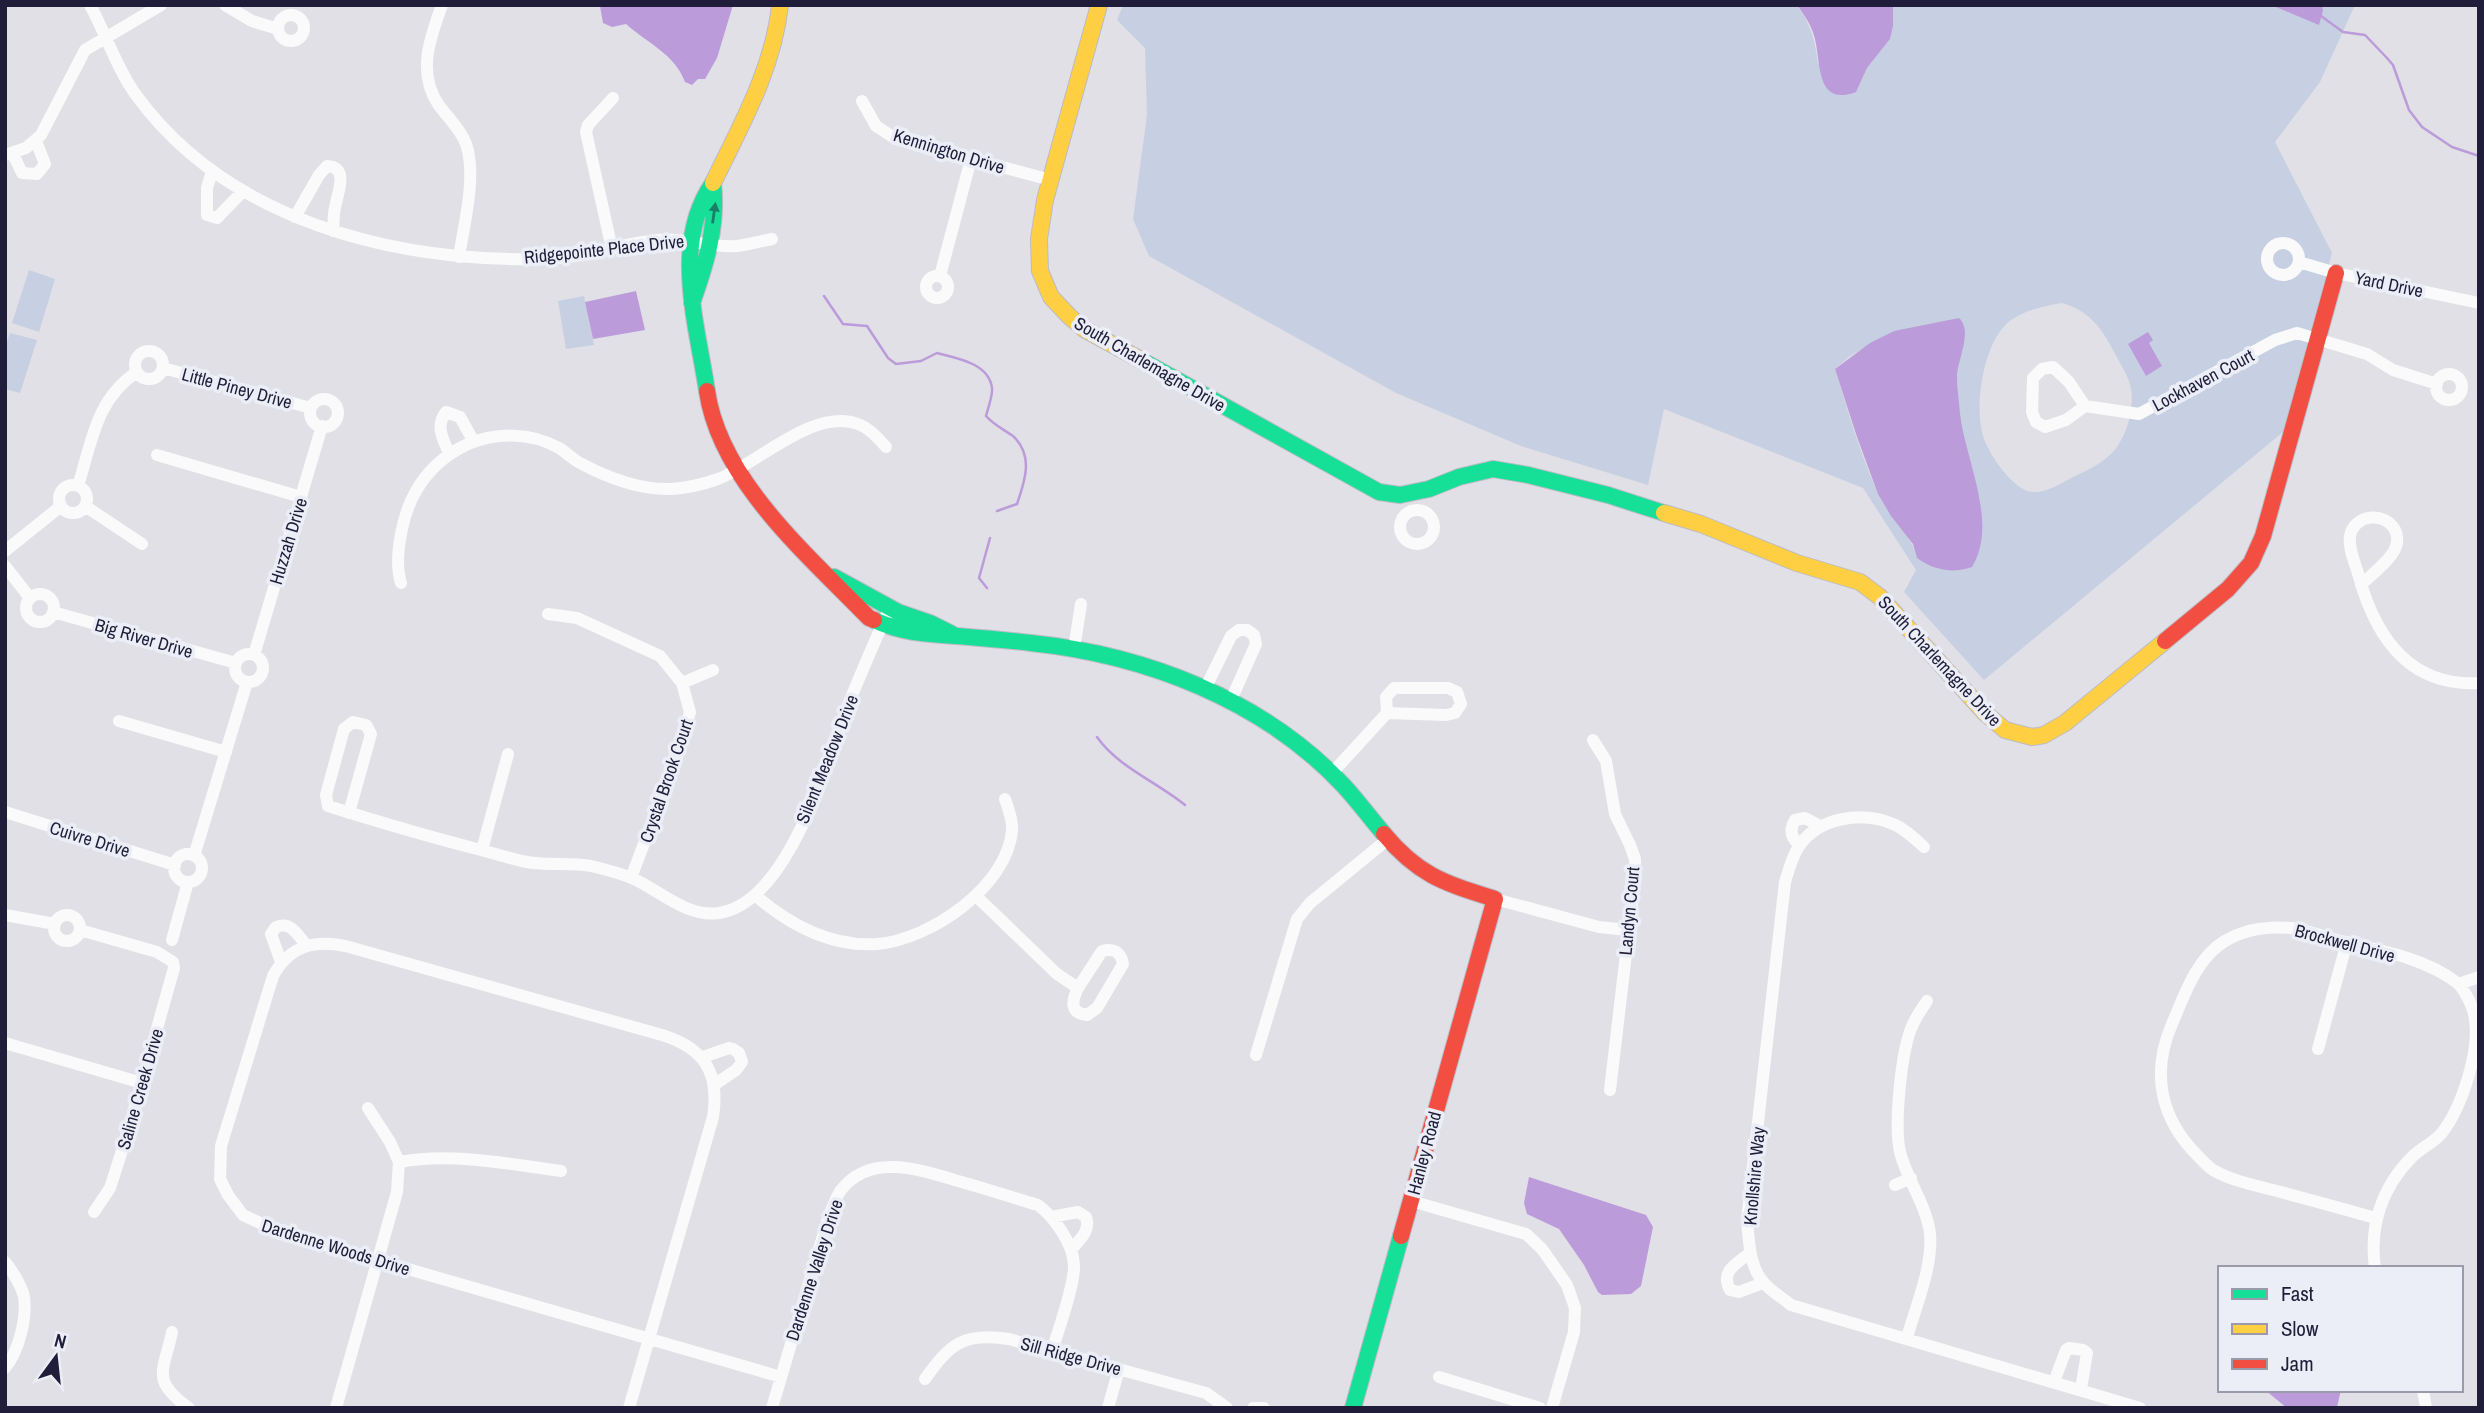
<svg xmlns="http://www.w3.org/2000/svg" width="2484" height="1413" font-family="'Archivo Narrow',sans-serif">
<rect width="100%" height="100%" fill="#e0e0e6"/>
<!-- green -->
<path fill="#c7d0e2" fill-rule="evenodd" d="M1123,5H1797C1811,25 1815,40 1818,64L1856,91L1867,68L1890,39L1893,26V5H2355L2320,82L2275,142L2332,253L2283,432L1984,680L1904,592L1916,570L1863,488L1664,409L1648,485L1521,446L1396,393L1149,256L1133,219L1147,115L1145,48L1117,20ZM2062,303C2088,310 2102,328 2114,352C2119,361 2125,371 2129,381C2137,404 2127,439 2110,455C2099,465 2086,471 2073,477C2062,483 2046,493 2033,492C2014,491 1990,456 1984,439C1973,408 1983,340 2011,320C2026,310 2044,306 2062,303ZM1964,324C1965,342 1957,359 1957,378C1958,420 1969,460 1980,501L1938,568L1917,558C1911,532 1889,517 1878,493C1860,454 1848,411 1835,369L1850,356L1894,331Z
M29,270L55,279L39,332L12,323Z
M584,296L594,345L566,349L558,301Z
M10,333L37,340L20,393L5,389V347Z"/>
<!-- water -->
<path fill="#bc9bda" d="M733,5L717,58L705,79H698L692,85L685,82C675,54 647,43 626,24L612,27L603,23L600,6Z
M1797,5H1893V26L1890,39L1867,68L1856,92C1816,107 1821,64 1815,39C1812,26 1805,16 1797,5Z
M2271,5H2322L2323,11L2319,25Z
M636,291L645,330L593,339L585,302Z
M1959,318C1973,330 1958,359 1957,375C1957,388 1959,401 1960,413C1965,460 1999,523 1972,567C1953,574 1933,570 1917,558L1913,544L1891,516L1878,494L1857,437L1835,369L1870,343L1894,331Z
M2148,332L2153,340L2149,343L2162,366L2146,376L2128,344Z
M1529,1177L1646,1215L1653,1227L1641,1286L1631,1294L1602,1295L1598,1292L1584,1265L1559,1229L1527,1214L1524,1203Z
M2265,1390H2341L2337,1407L2287,1408Z"/>
<g fill="none" stroke-linecap="round" stroke-linejoin="round">
<!-- stream -->
<path stroke="#bc9bda" stroke-width="2.5" d="M2321,16L2343,32L2365,35L2387,58L2393,65L2409,110L2422,127L2452,147L2479,156
M824,296L843,324L867,326L888,358L896,364L921,361L937,353C956,358 989,363 992,388C993,395 988,408 986,416C994,425 1003,429 1013,436C1034,455 1025,481 1017,504L997,511
M987,588L979,578L990,538
M1097,737C1118,767 1157,782 1185,805"/>
<!-- fast casing -->
<g stroke="#bcbbc6" stroke-width="18">
<path id="fast" d="M692,303C706,264 718,225 713,183C671,243 697,324 707,391
M1141,360L1379,492L1400,495L1429,489L1459,477L1493,469L1528,475L1608,495L1664,513
M834,577L898,612L930,623L952,634
M874,620C902,633 927,634 957,636C982,638 1006,640 1031,643C1146,655 1263,700 1343,785C1358,801 1370,818 1384,834
M1353,1408L1401,1236"/>
</g>
<!-- slow casing -->
<g stroke="#bcbbc6" stroke-width="18">
<path id="slow" d="M1099,5L1045,200L1039,239L1040,271L1051,297L1070,317L1084,329L1141,360
M713,183C741,125 773,70 780,5
M1664,513L1701,524L1797,563L1860,582L1880,597L1985,713L2005,730L2032,737L2044,735L2065,723L2165,641"/>
</g>
<!-- jam casing -->
<g stroke="#bcbbc6" stroke-width="18">
<path id="jam" d="M707,391C720,481 809,556 869,618L874,620
M2165,641L2228,589L2251,563L2263,536L2336,273
M1384,834C1419,876 1445,883 1495,899L1401,1236"/>
</g>
<!-- street -->
<path stroke="#fafafb" stroke-width="12" d="M90,5C106,34 116,67 136,95C228,221 393,262 542,259C581,259 619,244 657,240C684,237 709,248 736,246C748,245 761,241 772,239
M225,5L252,21L278,29
M442,5C430,38 417,72 438,104C447,117 460,128 466,144C477,176 464,224 459,257
M278 28a13 13 0 1 1 26 0a13 13 0 1 1-26 0Z
M862,101L876,126L896,139L1051,180
M13,154L22,173L37,174L45,164L36,141
M5,155L26,148L41,135L85,50L161,5
M212,171L207,188V215L217,218L242,192
M295,217L319,175L327,166C350,167 337,194 335,208C333,215 334,223 333,231
M2267 259a16 16 0 1 1 32 0a16 16 0 1 1-32 0Z
M612,249L586,132L588,125L613,98
M2299,262L2336,273L2479,303
M940,276L971,159
M926 287a11 11 0 1 1 22 0a11 11 0 1 1-22 0Z
M135 365a14 14 0 1 1 28 0a14 14 0 1 1-28 0Z
M163,368L311,408
M2436 387a13 13 0 1 1 26 0a13 13 0 1 1-26 0Z
M310 413a14 14 0 1 1 28 0a14 14 0 1 1-28 0Z
M2085,406L2066,420L2045,427L2036,422L2032,412L2033,378L2042,369L2053,367L2069,382L2085,406L2139,414L2275,340L2297,333L2367,354L2393,370L2437,384
M449,453C443,439 435,426 446,412L460,417L474,442
M157,455L301,497
M59 499a14 14 0 1 1 28 0a14 14 0 1 1-28 0Z
M78,486C92,441 96,399 137,372
M85,506L142,544
M1400 527a17 17 0 1 1 34 0a17 17 0 1 1-34 0Z
M5,551L61,506
M5,566L30,598
M401,583C393,558 403,513 416,491C428,470 445,455 466,445C495,432 531,432 559,448C566,452 572,459 580,463C608,478 640,490 671,489C686,488 704,484 718,479C757,464 814,407 858,424C869,428 878,438 886,447
M2361,585C2374,571 2406,552 2395,530C2385,511 2354,514 2350,536C2348,549 2356,565 2359,577C2376,638 2410,687 2479,683
M26 608a14 14 0 1 1 28 0a14 14 0 1 1-28 0Z
M53,612L236,663
M548,614L577,618L660,656L682,683L690,712L679,751L631,878
M1074,649L1081,604
M235 668a14 14 0 1 1 28 0a14 14 0 1 1-28 0Z
M254,655L322,426
M682,683L713,670
M1206,687L1231,636L1239,630H1247L1254,635L1256,644L1231,700
M119,721L226,752
M1593,740L1606,761L1615,814L1630,845L1635,859V878L1610,1090
M1332,773L1387,713L1446,715L1455,713L1461,704L1457,692L1448,688H1394L1386,697L1387,713
M5,812L175,865
M349,813L371,734L366,725L353,722L344,729L326,795L328,806C379,822 430,837 481,850C496,854 512,859 527,862C548,866 570,862 591,866C604,869 619,873 632,878C659,890 687,918 719,913C790,902 828,758 850,700C863,669 876,638 890,607
M1800,845C1791,838 1789,830 1795,820L1805,818L1820,826
M1924,847C1915,839 1904,828 1893,824C1862,811 1819,817 1799,846C1792,857 1789,869 1785,882L1747,1220C1749,1240 1749,1268 1765,1284C1772,1292 1783,1298 1791,1305L2140,1408
M482,850L508,754
M174 868a14 14 0 1 1 28 0a14 14 0 1 1-28 0Z
M194,856L247,682
M756,896C790,925 830,947 877,944C930,940 1008,886 1012,830C1013,820 1008,808 1005,799
M976,896L1057,974L1078,988C1072,1000 1069,1013 1087,1015L1097,1008L1123,964C1121,952 1114,948 1102,951L1078,988
M1495,899L1599,927L1628,930
M5,915L55,924
M54 928a13 13 0 1 1 26 0a13 13 0 1 1-26 0Z
M80,930L157,952L173,962L174,968L127,1135L110,1188L94,1212
M172,940L188,882
M281,962L271,934L276,927C291,921 297,934 306,945
M2459,984L2479,977
M5,1043L142,1083
M2318,1049L2347,942
M1256,1055L1297,919L1310,903L1388,839
M703,1057L729,1048L733,1049L739,1053L742,1062L736,1070L714,1085
M399,1162C453,1152 507,1164 561,1171
M1895,1185L1911,1178
M1411,1201L1526,1234L1542,1249L1567,1285L1575,1308L1574,1332L1552,1408
M1051,1217L1078,1212L1086,1217C1091,1231 1079,1240 1071,1250
M1750,1253C1736,1264 1720,1271 1730,1290L1739,1292L1763,1283
M5,1262C12,1270 22,1287 24,1297C27,1318 19,1351 5,1368
M2375,1268C2369,1226 2382,1187 2412,1157C2421,1148 2433,1143 2441,1134C2462,1108 2482,1047 2474,1014C2472,1005 2464,988 2456,982C2423,957 2377,950 2337,940C2322,936 2306,930 2291,928C2268,926 2245,929 2225,941C2197,957 2184,996 2172,1024C2151,1072 2160,1118 2197,1155C2202,1160 2207,1166 2213,1170C2230,1180 2253,1185 2273,1190C2307,1199 2341,1208 2375,1218
M172,1332C164,1371 150,1380 189,1408
M1907,1338C1916,1305 1933,1267 1930,1233C1926,1204 1907,1180 1900,1152C1894,1125 1901,1049 1913,1024C1917,1016 1922,1008 1927,1001
M1439,1377L1540,1408
M925,1379C950,1344 963,1332 1009,1339L1206,1393L1227,1408
M2054,1382L2066,1350L2069,1348L2083,1350L2087,1353L2081,1389
M2423,1390L2426,1408
M336,1408L397,1192L399,1162L390,1142L368,1108
M629,1408L713,1117C720,1072 704,1048 662,1035L349,947C315,939 290,945 273,976L221,1146L220,1179L228,1195L243,1215L275,1230L294,1236L781,1377
M772,1408L828,1219C832,1210 835,1198 841,1190C872,1150 926,1172 965,1183C990,1190 1014,1198 1038,1205C1054,1217 1073,1243 1074,1265C1075,1284 1058,1331 1052,1351
M1108,1408L1119,1369
M1253,1408H1264"/>
<!-- fast -->
<use href="#fast" stroke="#16e098" stroke-width="16"/>
<!-- slow -->
<use href="#slow" stroke="#ffcf43" stroke-width="16"/>
<!-- jam -->
<use href="#jam" stroke="#f24e42" stroke-width="16"/>
</g>
<!-- one-way arrows -->
<defs><path id="oneway-solid" d="M-6-.8H1V-3.2L6.5 0L1 3.2V.8H-6Z" transform="scale(1.75)"/></defs>
<use fill="#1b7e69" href="#oneway-solid" transform="translate(714 213) rotate(-82)"/>
<g text-anchor="middle" dominant-baseline="central" stroke-width="7" stroke-linejoin="round" paint-order="stroke">
<!-- street labels -->
<g font-size="18" fill="#201d3a" stroke="#eceef7">
<text transform="translate(949 151) rotate(17)">Kennington Drive</text>
<text transform="translate(604 249) rotate(-6)">Ridgepointe Place Drive</text>
<text transform="translate(2389 284) rotate(12)">Yard Drive</text>
<text transform="translate(1150 364) rotate(30)">South Charlemagne Drive</text>
<text transform="translate(2203 380) rotate(-28)">Lockhaven Court</text>
<text transform="translate(237 388) rotate(15)">Little Piney Drive</text>
<text transform="translate(288 541) rotate(-73)">Huzzah Drive</text>
<text transform="translate(144 638) rotate(16)">Big River Drive</text>
<text transform="translate(1940 661) rotate(47)">South Charlemagne Drive</text>
<text transform="translate(827 759) rotate(-68)">Silent Meadow Drive</text>
<text transform="translate(666 781) rotate(-71)">Crystal Brook Court</text>
<text transform="translate(90 839) rotate(17)">Cuivre Drive</text>
<text transform="translate(1629 911) rotate(-85)">Landyn Court</text>
<text transform="translate(2345 943) rotate(15)">Brockwell Drive</text>
<text transform="translate(140 1089) rotate(-74)">Saline Creek Drive</text>
<text transform="translate(1424 1153) rotate(-75)">Hanley Road</text>
<text transform="translate(1754 1176) rotate(-85)">Knollshire Way</text>
<text transform="translate(336 1247) rotate(17)">Dardenne Woods Drive</text>
<text transform="translate(814 1270) rotate(-72)">Dardenne Valley Drive</text>
<text transform="translate(1071 1356) rotate(15)">Sill Ridge Drive</text>
</g>
</g>
<!-- border -->
<rect width="2484" height="1413" fill="none" stroke="#201d3a" stroke-width="14"/>
<!-- legend -->
<rect x="2218" y="1266" width="245" height="126" fill="#eceef7" stroke="#9a9aab" stroke-width="2"/>
<rect x="2232" y="1289" width="35" height="10" fill="#16e098" stroke="#9a9aab" stroke-width="2"/>
<text x="2281" y="1301" font-size="21" fill="#201d3a">Fast</text>
<rect x="2232" y="1324" width="35" height="10" fill="#ffcf43" stroke="#9a9aab" stroke-width="2"/>
<text x="2281" y="1336" font-size="21" fill="#201d3a">Slow</text>
<rect x="2232" y="1359" width="35" height="10" fill="#f24e42" stroke="#9a9aab" stroke-width="2"/>
<text x="2281" y="1371" font-size="21" fill="#201d3a">Jam</text>
<!-- north arrow -->
<g transform="translate(56 1357) rotate(15)" stroke="#eceef7" stroke-width="5" paint-order="stroke">
<path d="M0-5L12 26L0 18L-12 26Z" fill="#201d3a"/>
<text y="-10" font-size="19" font-weight="bold" text-anchor="middle" fill="#201d3a">N</text>
</g>
</svg>
